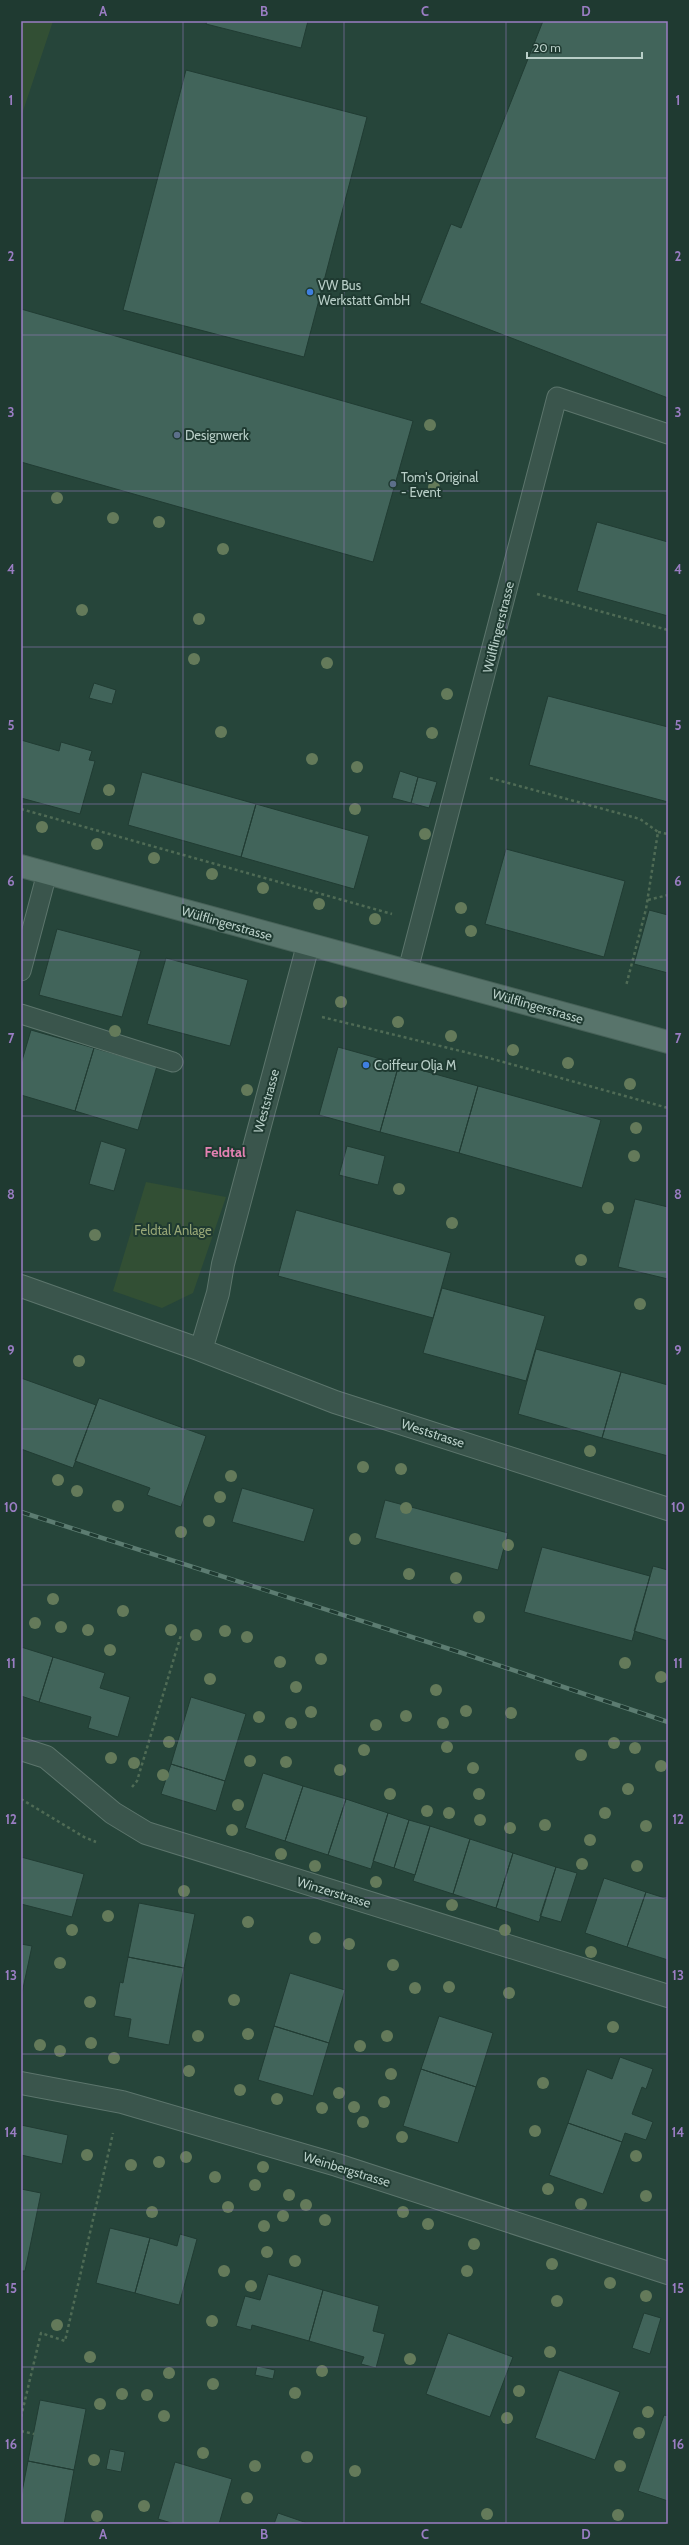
<svg xmlns="http://www.w3.org/2000/svg" width="689" height="2545" font-family="Cabin,sans-serif">
<rect width="100%" height="100%" fill="#26453a"/>
<!-- green -->
<path fill="#324f34" d="M21,21H53L21,117Z
M146,1182L226,1197L193,1293L162,1308L113,1291Z"/>
<!-- building -->
<path fill="#41645a" stroke="#213c33" d="M207,21H308L301,48L206,24Z
M543,21H668V398L420,303L451,224L461,228Z
M186,70L367,117L304,357L123,310Z
M21,309L413,421L373,562L21,462Z
M597,522L668,542V616L577,591Z
M94,683L116,690L112,704L89,698Z
M548,696L668,727V802L529,765Z
M21,740L59,751L61,742L92,751L89,760L95,761L80,814L21,798Z
M400,771L418,777L411,803L392,798Z
M142,772L256,804L241,857L128,825Z
M418,777L437,782L429,808L411,803Z
M256,804L369,836L354,889L241,857Z
M506,849L625,881L604,957L485,924Z
M649,910L668,915V973L634,964Z
M57,929L141,951L122,1017L39,995Z
M166,958L248,980L230,1046L147,1024Z
M31,1030L94,1048L75,1111L21,1095V1064Z
M338,1047L399,1064L380,1132L319,1115Z
M94,1048L157,1066L138,1130L75,1111Z
M399,1064L478,1086L459,1153L380,1132Z
M478,1086L601,1120L582,1188L459,1153Z
M101,1141L126,1149L114,1191L89,1184Z
M347,1146L385,1156L378,1185L339,1175Z
M635,1199L668,1207V1279L618,1267Z
M296,1210L451,1253L433,1318L278,1276Z
M442,1288L545,1316L526,1381L423,1353Z
M536,1349L621,1372L602,1438L518,1414Z
M621,1372L668,1385V1456L602,1438Z
M21,1378L96,1405L73,1468L21,1449Z
M99,1398L206,1436L181,1507L147,1495L150,1488L75,1461Z
M242,1488L314,1509L304,1542L232,1522Z
M385,1500L508,1533L498,1570L375,1538Z
M542,1547L650,1576L632,1641L524,1612Z
M653,1566L668,1570V1641L634,1631Z
M21,1647L53,1657L39,1702L21,1696Z
M53,1657L105,1673L100,1688L130,1697L118,1737L88,1728L91,1717L39,1702Z
M191,1697L246,1714L225,1781L171,1764Z
M171,1764L225,1781L216,1811L161,1794Z
M263,1773L303,1786L285,1841L245,1828Z
M303,1786L346,1799L328,1855L285,1841Z
M346,1799L388,1813L371,1869L328,1855Z
M388,1813L409,1820L394,1868L373,1861Z
M409,1820L430,1826L415,1875L394,1868Z
M430,1826L470,1839L453,1894L413,1881Z
M470,1839L513,1853L496,1908L453,1894Z
M513,1853L556,1867L539,1922L496,1908Z
M21,1857L84,1874L72,1917L21,1904Z
M556,1867L577,1873L561,1922L540,1916Z
M604,1878L646,1892L627,1947L585,1933Z
M646,1892L668,1899V1960L627,1947Z
M139,1903L195,1914L184,1968L128,1957Z
M21,1944L32,1946L21,1998Z
M128,1957L184,1968L169,2045L128,2037L131,2019L114,2016L120,1982L123,1983Z
M290,1973L345,1990L329,2043L274,2026Z
M439,2016L493,2033L476,2087L421,2069Z
M274,2026L329,2043L313,2096L258,2080Z
M620,2057L653,2069L646,2089L642,2087L632,2114L653,2122L646,2140L625,2133L622,2142L568,2123L587,2069L612,2079Z
M421,2069L476,2087L458,2143L403,2126Z
M568,2123L622,2142L603,2194L549,2175Z
M21,2125L68,2135L62,2164L21,2155Z
M21,2189L41,2193L25,2271H21Z
M110,2228L150,2238L135,2293L96,2283Z
M180,2234L197,2239L179,2305L135,2293L150,2238L177,2246Z
M268,2274L323,2290L309,2341L252,2325L251,2330L236,2326L245,2296L260,2300Z
M323,2290L379,2306L373,2331L385,2334L376,2368L361,2364L364,2357L309,2341Z
M644,2313L661,2318L650,2354L632,2348Z
M448,2333L513,2357L490,2417L426,2394Z
M257,2366L275,2370L273,2379L255,2375Z
M559,2370L620,2392L595,2460L535,2438Z
M40,2400L86,2409L74,2470L28,2461Z
M664,2415L668,2416V2501L638,2491Z
M110,2449L125,2452L121,2472L106,2469Z
M28,2461L74,2470L64,2524H21V2497Z
M175,2462L232,2479L219,2524H175L158,2519Z
M278,2513L310,2524H274Z"/>
<g fill="none" stroke-linecap="round" stroke-linejoin="round">
<!-- service casing -->
<g stroke="#5c756c" stroke-width="21">
<path id="service" d="M408,970L557,397L668,434
M21,971L47,873
M21,1014L173,1062"/>
</g>
<!-- minor casing -->
<g stroke="#5c756c" stroke-width="24">
<path id="minor" d="M21,1286L201,1350L335,1402L668,1509
M201,1350L218,1293L223,1264L308,945
M21,1749L46,1757L113,1813L146,1833L668,1996
M21,2083L122,2102L337,2165L668,2273"/>
</g>
<!-- primary casing -->
<g stroke="#476158" stroke-width="24">
<path id="primary" d="M21,866L668,1042"/>
</g>
<!-- path -->
<path stroke="#4f6b55" stroke-width="2.5" stroke-dasharray="3 3" stroke-linecap="butt" d="M537,594L668,630
M490,778L640,819L658,832L646,909L626,986
M21,809L392,914
M658,832L668,834
M648,900L668,895
M322,1017L489,1058L668,1108
M132,1787L137,1781L181,1635
M21,1799L84,1837L96,1842
M21,2417L41,2333L65,2341L113,2133
M21,2431L34,2434
M21,2493H22"/>
<!-- service -->
<use href="#service" stroke="#3a554c" stroke-width="19"/>
<!-- minor -->
<use href="#minor" stroke="#3a554c" stroke-width="22"/>
<!-- primary -->
<use href="#primary" stroke="#58746b" stroke-width="22"/>
<!-- rail casing -->
<g stroke="#5c7c71" stroke-width="4.5">
<path id="rail" d="M21,1512L462,1653L668,1722"/>
</g>
<!-- rail -->
<use href="#rail" stroke="#1f3a31" stroke-width="3" stroke-dasharray="9" stroke-linecap="butt"/>
</g>
<!-- trees -->
<g fill="#647a5a">
<circle cx="430" cy="425" r="6"/>
<circle cx="434" cy="487" r="6"/>
<circle cx="57" cy="498" r="6"/>
<circle cx="113" cy="518" r="6"/>
<circle cx="159" cy="522" r="6"/>
<circle cx="223" cy="549" r="6"/>
<circle cx="82" cy="610" r="6"/>
<circle cx="199" cy="619" r="6"/>
<circle cx="194" cy="659" r="6"/>
<circle cx="327" cy="663" r="6"/>
<circle cx="447" cy="694" r="6"/>
<circle cx="221" cy="732" r="6"/>
<circle cx="432" cy="733" r="6"/>
<circle cx="312" cy="759" r="6"/>
<circle cx="357" cy="767" r="6"/>
<circle cx="109" cy="790" r="6"/>
<circle cx="355" cy="809" r="6"/>
<circle cx="42" cy="827" r="6"/>
<circle cx="425" cy="834" r="6"/>
<circle cx="97" cy="844" r="6"/>
<circle cx="154" cy="858" r="6"/>
<circle cx="212" cy="874" r="6"/>
<circle cx="263" cy="888" r="6"/>
<circle cx="319" cy="904" r="6"/>
<circle cx="461" cy="908" r="6"/>
<circle cx="375" cy="919" r="6"/>
<circle cx="471" cy="931" r="6"/>
<circle cx="341" cy="1002" r="6"/>
<circle cx="398" cy="1022" r="6"/>
<circle cx="115" cy="1031" r="6"/>
<circle cx="451" cy="1036" r="6"/>
<circle cx="513" cy="1050" r="6"/>
<circle cx="568" cy="1063" r="6"/>
<circle cx="630" cy="1084" r="6"/>
<circle cx="247" cy="1090" r="6"/>
<circle cx="636" cy="1128" r="6"/>
<circle cx="634" cy="1156" r="6"/>
<circle cx="399" cy="1189" r="6"/>
<circle cx="608" cy="1208" r="6"/>
<circle cx="452" cy="1223" r="6"/>
<circle cx="95" cy="1235" r="6"/>
<circle cx="581" cy="1260" r="6"/>
<circle cx="640" cy="1304" r="6"/>
<circle cx="79" cy="1361" r="6"/>
<circle cx="590" cy="1451" r="6"/>
<circle cx="363" cy="1467" r="6"/>
<circle cx="401" cy="1469" r="6"/>
<circle cx="231" cy="1476" r="6"/>
<circle cx="58" cy="1480" r="6"/>
<circle cx="77" cy="1491" r="6"/>
<circle cx="220" cy="1497" r="6"/>
<circle cx="118" cy="1506" r="6"/>
<circle cx="406" cy="1508" r="6"/>
<circle cx="209" cy="1521" r="6"/>
<circle cx="181" cy="1532" r="6"/>
<circle cx="355" cy="1539" r="6"/>
<circle cx="508" cy="1545" r="6"/>
<circle cx="409" cy="1574" r="6"/>
<circle cx="456" cy="1578" r="6"/>
<circle cx="53" cy="1599" r="6"/>
<circle cx="123" cy="1611" r="6"/>
<circle cx="479" cy="1617" r="6"/>
<circle cx="35" cy="1623" r="6"/>
<circle cx="61" cy="1627" r="6"/>
<circle cx="88" cy="1630" r="6"/>
<circle cx="171" cy="1630" r="6"/>
<circle cx="225" cy="1631" r="6"/>
<circle cx="196" cy="1635" r="6"/>
<circle cx="247" cy="1637" r="6"/>
<circle cx="110" cy="1650" r="6"/>
<circle cx="321" cy="1659" r="6"/>
<circle cx="280" cy="1662" r="6"/>
<circle cx="625" cy="1663" r="6"/>
<circle cx="661" cy="1677" r="6"/>
<circle cx="210" cy="1679" r="6"/>
<circle cx="296" cy="1687" r="6"/>
<circle cx="436" cy="1690" r="6"/>
<circle cx="466" cy="1711" r="6"/>
<circle cx="311" cy="1712" r="6"/>
<circle cx="511" cy="1713" r="6"/>
<circle cx="406" cy="1716" r="6"/>
<circle cx="259" cy="1717" r="6"/>
<circle cx="291" cy="1723" r="6"/>
<circle cx="443" cy="1723" r="6"/>
<circle cx="376" cy="1725" r="6"/>
<circle cx="169" cy="1742" r="6"/>
<circle cx="614" cy="1743" r="6"/>
<circle cx="447" cy="1747" r="6"/>
<circle cx="635" cy="1748" r="6"/>
<circle cx="364" cy="1750" r="6"/>
<circle cx="581" cy="1755" r="6"/>
<circle cx="111" cy="1758" r="6"/>
<circle cx="250" cy="1761" r="6"/>
<circle cx="286" cy="1762" r="6"/>
<circle cx="134" cy="1763" r="6"/>
<circle cx="661" cy="1766" r="6"/>
<circle cx="473" cy="1768" r="6"/>
<circle cx="340" cy="1770" r="6"/>
<circle cx="163" cy="1775" r="6"/>
<circle cx="628" cy="1789" r="6"/>
<circle cx="390" cy="1794" r="6"/>
<circle cx="479" cy="1794" r="6"/>
<circle cx="238" cy="1805" r="6"/>
<circle cx="427" cy="1811" r="6"/>
<circle cx="449" cy="1813" r="6"/>
<circle cx="605" cy="1813" r="6"/>
<circle cx="480" cy="1820" r="6"/>
<circle cx="545" cy="1825" r="6"/>
<circle cx="646" cy="1826" r="6"/>
<circle cx="510" cy="1828" r="6"/>
<circle cx="232" cy="1830" r="6"/>
<circle cx="590" cy="1840" r="6"/>
<circle cx="281" cy="1854" r="6"/>
<circle cx="582" cy="1864" r="6"/>
<circle cx="315" cy="1866" r="6"/>
<circle cx="637" cy="1866" r="6"/>
<circle cx="376" cy="1882" r="6"/>
<circle cx="184" cy="1891" r="6"/>
<circle cx="452" cy="1905" r="6"/>
<circle cx="108" cy="1916" r="6"/>
<circle cx="248" cy="1922" r="6"/>
<circle cx="72" cy="1930" r="6"/>
<circle cx="505" cy="1930" r="6"/>
<circle cx="315" cy="1938" r="6"/>
<circle cx="349" cy="1944" r="6"/>
<circle cx="591" cy="1952" r="6"/>
<circle cx="60" cy="1963" r="6"/>
<circle cx="393" cy="1965" r="6"/>
<circle cx="449" cy="1987" r="6"/>
<circle cx="415" cy="1988" r="6"/>
<circle cx="509" cy="1993" r="6"/>
<circle cx="234" cy="2000" r="6"/>
<circle cx="90" cy="2002" r="6"/>
<circle cx="613" cy="2027" r="6"/>
<circle cx="248" cy="2034" r="6"/>
<circle cx="198" cy="2036" r="6"/>
<circle cx="387" cy="2036" r="6"/>
<circle cx="91" cy="2043" r="6"/>
<circle cx="40" cy="2045" r="6"/>
<circle cx="360" cy="2046" r="6"/>
<circle cx="60" cy="2051" r="6"/>
<circle cx="114" cy="2058" r="6"/>
<circle cx="189" cy="2071" r="6"/>
<circle cx="391" cy="2074" r="6"/>
<circle cx="543" cy="2083" r="6"/>
<circle cx="240" cy="2090" r="6"/>
<circle cx="339" cy="2093" r="6"/>
<circle cx="277" cy="2099" r="6"/>
<circle cx="384" cy="2102" r="6"/>
<circle cx="354" cy="2107" r="6"/>
<circle cx="322" cy="2108" r="6"/>
<circle cx="363" cy="2122" r="6"/>
<circle cx="535" cy="2131" r="6"/>
<circle cx="402" cy="2137" r="6"/>
<circle cx="87" cy="2155" r="6"/>
<circle cx="636" cy="2156" r="6"/>
<circle cx="186" cy="2157" r="6"/>
<circle cx="159" cy="2162" r="6"/>
<circle cx="131" cy="2165" r="6"/>
<circle cx="263" cy="2167" r="6"/>
<circle cx="215" cy="2177" r="6"/>
<circle cx="255" cy="2185" r="6"/>
<circle cx="548" cy="2189" r="6"/>
<circle cx="289" cy="2195" r="6"/>
<circle cx="646" cy="2196" r="6"/>
<circle cx="581" cy="2204" r="6"/>
<circle cx="306" cy="2205" r="6"/>
<circle cx="228" cy="2207" r="6"/>
<circle cx="152" cy="2212" r="6"/>
<circle cx="403" cy="2212" r="6"/>
<circle cx="283" cy="2216" r="6"/>
<circle cx="325" cy="2220" r="6"/>
<circle cx="428" cy="2224" r="6"/>
<circle cx="264" cy="2226" r="6"/>
<circle cx="474" cy="2244" r="6"/>
<circle cx="267" cy="2252" r="6"/>
<circle cx="295" cy="2261" r="6"/>
<circle cx="552" cy="2264" r="6"/>
<circle cx="224" cy="2271" r="6"/>
<circle cx="467" cy="2271" r="6"/>
<circle cx="610" cy="2283" r="6"/>
<circle cx="251" cy="2286" r="6"/>
<circle cx="646" cy="2296" r="6"/>
<circle cx="557" cy="2301" r="6"/>
<circle cx="212" cy="2321" r="6"/>
<circle cx="57" cy="2325" r="6"/>
<circle cx="550" cy="2352" r="6"/>
<circle cx="90" cy="2357" r="6"/>
<circle cx="410" cy="2359" r="6"/>
<circle cx="322" cy="2371" r="6"/>
<circle cx="169" cy="2373" r="6"/>
<circle cx="213" cy="2384" r="6"/>
<circle cx="519" cy="2391" r="6"/>
<circle cx="295" cy="2393" r="6"/>
<circle cx="122" cy="2394" r="6"/>
<circle cx="147" cy="2395" r="6"/>
<circle cx="100" cy="2404" r="6"/>
<circle cx="648" cy="2412" r="6"/>
<circle cx="164" cy="2416" r="6"/>
<circle cx="507" cy="2418" r="6"/>
<circle cx="639" cy="2433" r="6"/>
<circle cx="203" cy="2453" r="6"/>
<circle cx="307" cy="2457" r="6"/>
<circle cx="94" cy="2460" r="6"/>
<circle cx="255" cy="2466" r="6"/>
<circle cx="620" cy="2466" r="6"/>
<circle cx="355" cy="2471" r="6"/>
<circle cx="247" cy="2498" r="6"/>
<circle cx="144" cy="2506" r="6"/>
<circle cx="487" cy="2514" r="6"/>
<circle cx="618" cy="2515" r="6"/>
<circle cx="97" cy="2516" r="6"/>
</g>
<!-- grid -->
<path fill="none" stroke="#9a7dc3" stroke-width="1" stroke-opacity="0.55" d="M183,21V2524M344,21V2524M506,21V2524M21,178H668M21,335H668M21,491H668M21,647H668M21,804H668M21,960H668M21,1116H668M21,1272H668M21,1429H668M21,1585H668M21,1741H668M21,1898H668M21,2054H668M21,2210H668M21,2367H668"/>
<!-- markers -->
<g fill="#3f7fe0" stroke="#1f3a31" stroke-width="1.5">
<circle cx="310" cy="292" r="4"/>
<circle cx="366" cy="1065" r="4"/>
</g>
<g fill="#5c6f8a" stroke="#1f3a31" stroke-width="1.5">
<circle cx="177" cy="435" r="4"/>
<circle cx="393" cy="484" r="4"/>
</g>
<g text-anchor="middle" dominant-baseline="central" stroke-width="4" stroke-linejoin="round" paint-order="stroke">
<!-- poi labels -->
<g font-size="13" fill="#b8cec7" stroke="#1f3a31" text-anchor="start">
<text x="318" y="285">VW Bus<tspan x="318" dy="15">Werkstatt GmbH</tspan></text>
<text x="185" y="435">Designwerk</text>
<text x="401" y="477">Tom's Original<tspan x="401" dy="15">- Event</tspan></text>
<text x="374" y="1065">Coiffeur Olja M</text>
</g>
<!-- street labels -->
<g font-size="13" fill="#b8cec7" stroke="#1f3a31">
<text transform="translate(498 627) rotate(-76)">Wülflingerstrasse</text>
<text transform="translate(227 923) rotate(16)">Wülflingerstrasse</text>
<text transform="translate(538 1006) rotate(16)">Wülflingerstrasse</text>
<text transform="translate(266 1101) rotate(-75)">Weststrasse</text>
<text transform="translate(433 1433) rotate(18)">Weststrasse</text>
<text transform="translate(334 1892) rotate(17)">Winzerstrasse</text>
<text transform="translate(347 2169) rotate(17)">Weinbergstrasse</text>
</g>
<!-- park labels -->
<g font-size="13" fill="#96a575" stroke="#1f3a31">
<text x="173" y="1230">Feldtal Anlage</text>
</g>
<!-- neighbourhood labels -->
<g font-size="14" font-weight="bold" fill="#e482b2" stroke="#1f3a31">
<text x="225" y="1152">Feldtal</text>
</g>
</g>
<!-- border -->
<rect width="689" height="2545" fill="none" stroke="#1f3a31" stroke-width="44"/>
<!-- scale -->
<path d="M527 52v6h115v-6" fill="none" stroke="#b8cec7" stroke-width="2"/>
<text x="533" y="52" font-size="12" fill="#b8cec7" stroke="#1f3a31" stroke-width="3" paint-order="stroke">20 m</text>
<rect x="22" y="22" width="645" height="2501" fill="none" stroke="#9a7dc3" stroke-width="1.5"/>
<g font-size="13" text-anchor="middle" font-weight="bold" fill="#9a7dc3">
<text x="103" y="16">A</text>
<text x="264" y="16">B</text>
<text x="425" y="16">C</text>
<text x="586" y="16">D</text>
<text x="11" y="105">1</text>
<text x="678" y="105">1</text>
<text x="11" y="261">2</text>
<text x="678" y="261">2</text>
<text x="11" y="417">3</text>
<text x="678" y="417">3</text>
<text x="11" y="574">4</text>
<text x="678" y="574">4</text>
<text x="11" y="730">5</text>
<text x="678" y="730">5</text>
<text x="11" y="886">6</text>
<text x="678" y="886">6</text>
<text x="11" y="1043">7</text>
<text x="678" y="1043">7</text>
<text x="11" y="1199">8</text>
<text x="678" y="1199">8</text>
<text x="11" y="1355">9</text>
<text x="678" y="1355">9</text>
<text x="11" y="1512">10</text>
<text x="678" y="1512">10</text>
<text x="11" y="1668">11</text>
<text x="678" y="1668">11</text>
<text x="11" y="1824">12</text>
<text x="678" y="1824">12</text>
<text x="11" y="1980">13</text>
<text x="678" y="1980">13</text>
<text x="11" y="2137">14</text>
<text x="678" y="2137">14</text>
<text x="11" y="2293">15</text>
<text x="678" y="2293">15</text>
<text x="11" y="2449">16</text>
<text x="678" y="2449">16</text>
<text x="103" y="2539">A</text>
<text x="264" y="2539">B</text>
<text x="425" y="2539">C</text>
<text x="586" y="2539">D</text>
</g>
</svg>
